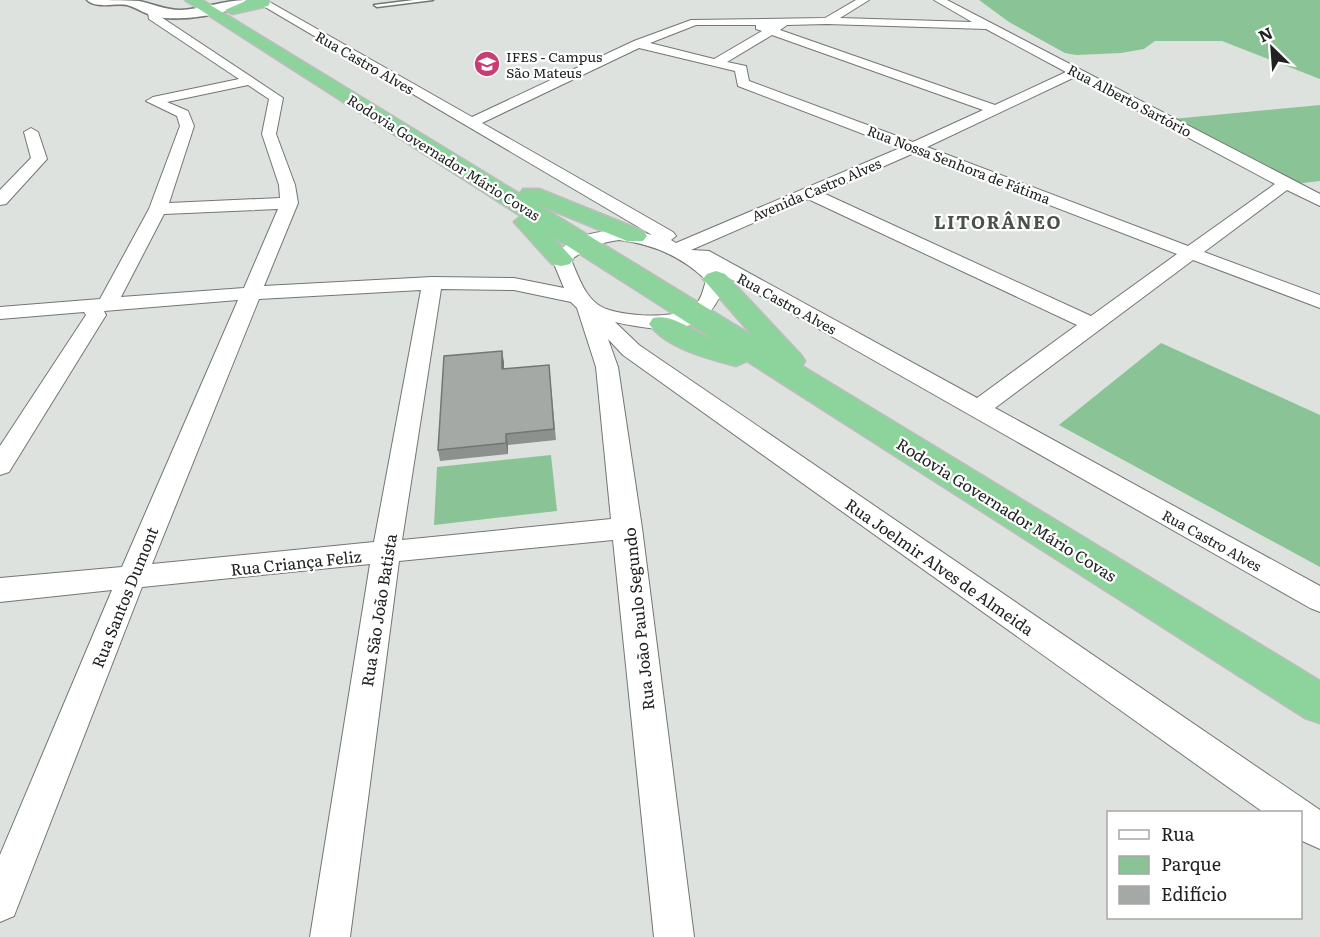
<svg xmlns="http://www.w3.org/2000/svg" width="1320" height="937" font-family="Literata,serif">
<rect width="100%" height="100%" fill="#dde2de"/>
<!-- green -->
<path fill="#8ac496" d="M979,0H1320V79L1222,41H1155L1144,49L1121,53L1076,55L1065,53L1009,22Z
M1320,105V181L1286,185L1162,120Z
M1161,343L1320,415V567L1059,425Z
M551,455L557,511L434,525L437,467Z"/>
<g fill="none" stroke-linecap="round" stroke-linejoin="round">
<!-- lane casing -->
<g stroke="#727773" stroke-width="3">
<path id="lane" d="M414,0H433L377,7L374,5Z"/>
</g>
<!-- street casing -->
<g stroke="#727773" stroke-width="2">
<path id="street" d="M253,0H266L472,117L634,41L691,20L825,18L856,0H869L840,18L972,22L934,0H947L1320,194V206L1287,190L1204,252L1320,295V308L1193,260L995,408L1320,586V612L1310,608L722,274L726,279C711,338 665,333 615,322L639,345L1320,810V849L1300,840V812H1263L623,355L608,339L618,367L642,528L694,937H654L613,540L399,561L350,937H310L370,564L142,587L14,916L0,922V855L112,590L0,602V578L122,567L238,300L104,311L106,315L9,472L0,475V446L86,315L84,312L0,319V307L100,299L149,209L180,126L177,116L146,101L153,97L239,79L149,19L147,6H155L158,15L283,98L276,134L295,185L298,203L264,286L432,277L514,278L564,288L552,259C573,229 619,226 652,235ZM827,24L986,29L1066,72L995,105L780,30L787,25ZM696,25H756V29L762,31L714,59L650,43ZM772,35L983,110L913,142L749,81L746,66L727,62ZM639,48L735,71L738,86L900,148L676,243L671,240L676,236L673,232L482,123ZM1075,77L1275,184L1188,246L927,147ZM248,85L269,99L262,134L279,185L280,198L169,203L194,126L188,111L167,102ZM914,153L1177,254L1091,316L823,193ZM808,199L1077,325L977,398L709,251L691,250ZM278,209L244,288L121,297L164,214ZM619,240C653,244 681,256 706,280C703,291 701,302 691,308C674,320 613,317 597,304C583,293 578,275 571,260C586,248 599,243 619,240ZM441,289L514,290L571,302L577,308L596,367L611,519L402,540ZM421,290L374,542L152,564L259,299Z
M31,128L38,132L47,159L6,204L0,205V190L31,158L24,132Z"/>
</g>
<!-- secondary casing -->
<g stroke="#727773" stroke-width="3">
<path id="secondary" d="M87,0C103,0 124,0 139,1C154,4 165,10 181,10C203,9 224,0 246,0C232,16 178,21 157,17C147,15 137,8 127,5C115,3 96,9 87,0Z"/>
</g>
<!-- highway casing -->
<g stroke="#bcbdbc" stroke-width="3">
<path id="highway" d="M185,0H202L520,194L523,189H539L643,231L647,236L643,241H627L537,204L753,336L703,279L707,274L716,271L725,274L801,355L805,361L802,366L1320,681V723L1305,718L747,361L736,366C709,359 666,348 649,324L653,318C673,313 693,332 713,339L552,236L573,259L570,264L561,266L552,264L514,222L521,216Z
M248,0H268L270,3L268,6L232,14L225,10Z"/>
</g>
<!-- lane -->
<use href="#lane" fill="#fff" fill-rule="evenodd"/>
<!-- street -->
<use href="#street" fill="#fff" fill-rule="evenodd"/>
<!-- secondary -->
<use href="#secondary" fill="#fff" fill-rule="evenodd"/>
<!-- highway -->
<use href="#highway" fill="#8cd49b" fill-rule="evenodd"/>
</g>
<!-- wall -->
<path fill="#8d918e" d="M502,351L504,369L549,365L556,440L508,445V454L440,461L438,450Z"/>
<!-- shaded-wall -->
<path fill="#737674" d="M502,351L504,362V380L502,369Z
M506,434L508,445V454L506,443Z"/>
<!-- building -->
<path fill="#a4a9a5" stroke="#737674" stroke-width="1.5" d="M502,351V369L549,365L554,429L506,434V443L438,450L444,356Z"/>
<!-- icons -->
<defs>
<g id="university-disc" transform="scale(1.35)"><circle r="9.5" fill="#c83e74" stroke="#fff"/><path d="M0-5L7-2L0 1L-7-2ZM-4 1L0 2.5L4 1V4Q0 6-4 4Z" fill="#fff"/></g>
</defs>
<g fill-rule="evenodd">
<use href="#university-disc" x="487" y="64"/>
</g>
<g text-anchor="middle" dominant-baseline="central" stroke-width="4.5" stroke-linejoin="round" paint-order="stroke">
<!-- far-poi labels -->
<g font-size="14" fill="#202221" stroke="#fff" text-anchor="start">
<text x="506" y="56">IFES - Campus<tspan x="506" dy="16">São Mateus</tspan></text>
</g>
<!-- far-street labels -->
<g font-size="14" fill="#202221" stroke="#fff">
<text transform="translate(365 62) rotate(30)">Rua Castro Alves</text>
<text transform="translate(1130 100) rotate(28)">Rua Alberto Sartório</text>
<text transform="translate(444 157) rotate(32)">Rodovia Governador Mário Covas</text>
<text transform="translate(959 164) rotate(21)">Rua Nossa Senhora de Fátima</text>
<text transform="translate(816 189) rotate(-23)">Avenida Castro Alves</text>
<text transform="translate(787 303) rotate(29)">Rua Castro Alves</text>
<text transform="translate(1212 540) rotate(29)">Rua Castro Alves</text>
</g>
<!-- street labels -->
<g font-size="16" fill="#202221" stroke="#fff">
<text transform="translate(1007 509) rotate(32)">Rodovia Governador Mário Covas</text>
<text transform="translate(296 562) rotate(-6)">Rua Criança Feliz</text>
<text transform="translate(940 566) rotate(35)">Rua Joelmir Alves de Almeida</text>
<text transform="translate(124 597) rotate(-68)">Rua Santos Dumont</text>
<text transform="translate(378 610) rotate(-81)">Rua São João Batista</text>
<text transform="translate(638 619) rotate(-96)">Rua João Paulo Segundo</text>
</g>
<!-- far-district labels -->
<g font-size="18" font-weight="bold" letter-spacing="1.5" fill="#4b504c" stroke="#fff">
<text x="998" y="221">LITORÂNEO</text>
</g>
</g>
<!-- legend -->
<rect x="1107" y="811" width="195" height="108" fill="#ffffff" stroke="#a6a7a6" stroke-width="1.5"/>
<rect x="1119" y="830" width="30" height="9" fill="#ffffff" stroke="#a6a7a6" stroke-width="1.5"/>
<text x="1161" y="841" font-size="18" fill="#202221">Rua</text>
<rect x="1119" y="856" width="30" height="18" fill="#8ac496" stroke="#a6a7a6" stroke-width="1.5"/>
<text x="1161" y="871" font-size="18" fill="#202221">Parque</text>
<rect x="1119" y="886" width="30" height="18" fill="#a4a9a5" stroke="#a6a7a6" stroke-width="1.5"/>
<text x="1161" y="901" font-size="18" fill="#202221">Edifício</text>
<!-- north arrow -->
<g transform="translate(1272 48) rotate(335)" stroke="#ffffff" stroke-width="4.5" paint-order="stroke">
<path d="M0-4.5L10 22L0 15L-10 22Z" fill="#202221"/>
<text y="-9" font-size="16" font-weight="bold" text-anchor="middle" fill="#202221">N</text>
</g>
</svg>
